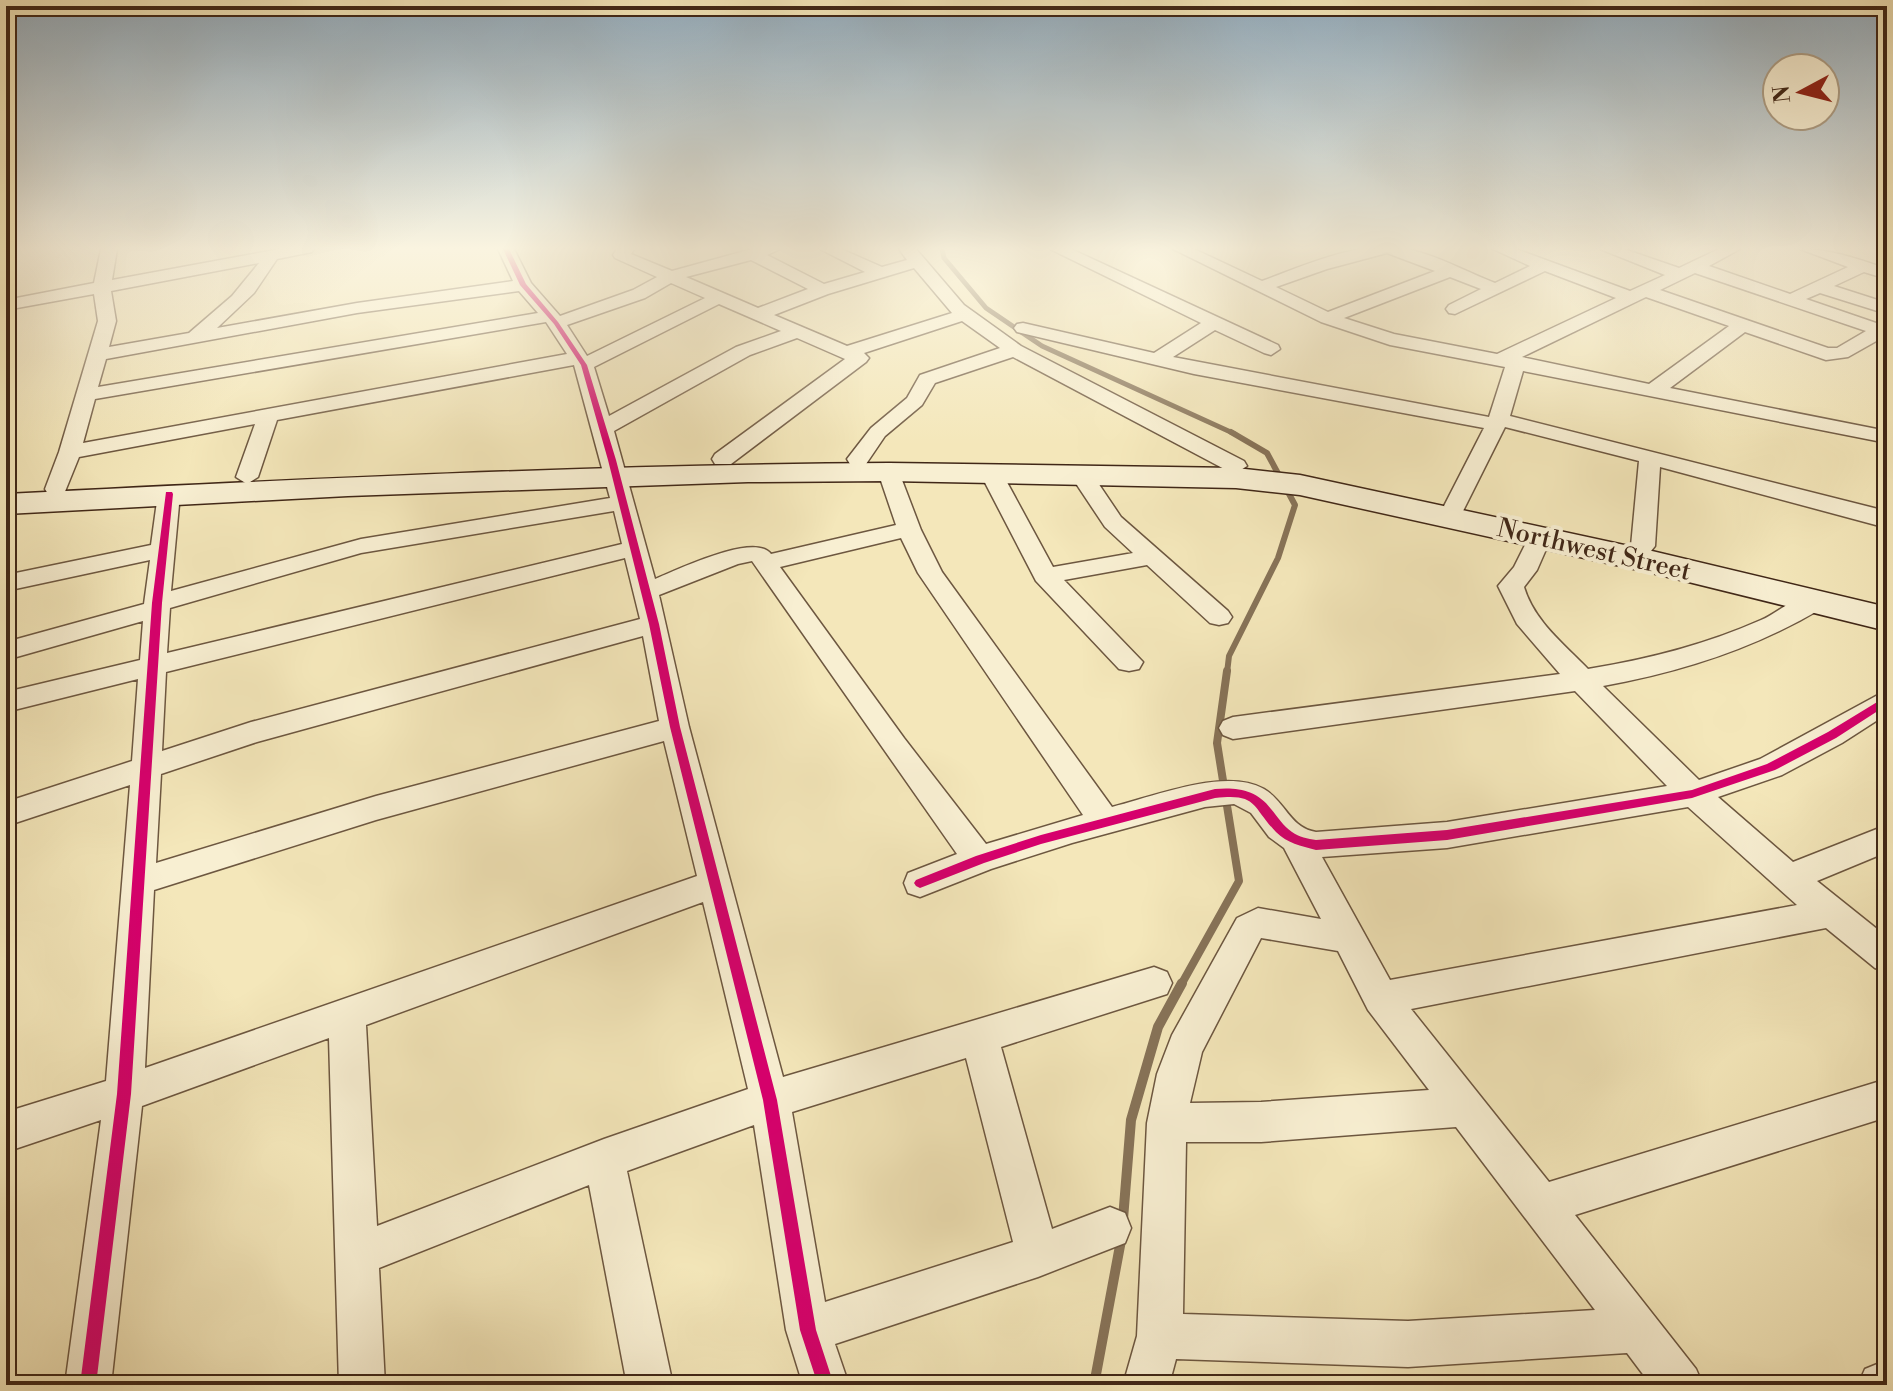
<svg xmlns="http://www.w3.org/2000/svg" width="1893" height="1391" font-family="'Libre Bodoni',serif">
<rect width="100%" height="100%" fill="#f4e7ba"/>
<filter id="stains"><feTurbulence type="fractalNoise" baseFrequency=".0025" numOctaves="4"/><feColorMatrix values="0 0 0 0 .2 0 0 0 0 .09 0 0 0 0 .02 0 0 0 .5 -.17"/></filter>
<radialGradient id="worn" r=".72"><stop offset=".6" stop-color="#630" stop-opacity="0"/><stop offset="1" stop-color="#630" stop-opacity=".3"/></radialGradient>
<g fill="none" stroke-linecap="round" stroke-linejoin="round">
<!-- stream-far3 -->
<path stroke="#877358" stroke-width="5" d="M942,249L944,258L986,308L1042,346L1235,434"/>
<!-- stream-far2 -->
<path stroke="#877358" stroke-width="6" d="M1227,673L1229,656L1278,558L1295,505L1267,453L1231,432"/>
<!-- stream-far1 -->
<path stroke="#877358" stroke-width="8" d="M1181,985L1239,881L1217,743L1227,671"/>
<!-- stream -->
<path stroke="#877358" stroke-width="10" d="M1123,1219L1131,1120L1158,1027L1182,983
M1094,1385L1122,1235"/>
<!-- street casing -->
<g stroke="#6d5740" stroke-width="3">
<path id="street" d="M101,249H117L112,280L280,249H314L312,252L277,259L254,293L217,328L357,303L513,281L498,249H514L531,283L560,316L633,290L657,277L615,258L613,255L617,249H634L631,254L672,271L752,249H780L767,255L824,284L865,272L820,249H841L882,267L907,260L899,249H916L964,305L1021,346L1244,461L1247,466L1236,473L1228,471L1013,357L935,383L922,405L885,436L866,464H850L847,459L871,428L907,398L920,375L1000,348L962,321L864,353L869,358L866,362L731,464H715L712,459L715,454L845,359L797,338L750,355L614,431L655,579C677,570 755,532 771,554L896,525L878,472L889,465L897,467L921,530L942,572L1112,807C1153,797 1225,767 1264,789C1286,802 1289,827 1316,832L1447,822L1667,786L1575,691L1233,739L1223,735L1219,728L1223,721L1233,717L1560,674L1517,624L1498,586L1514,567L1531,533H1547L1551,538L1537,570L1524,587C1534,621 1564,644 1588,669C1648,659 1705,645 1761,620C1780,612 1800,590 1822,596L1826,602L1822,608C1754,649 1681,672 1603,686L1699,780L1760,759L1887,690V714L1842,743L1782,775L1718,797L1793,862L1887,825V852L1817,881L1887,937V972L1875,968L1826,928L1411,1009L1549,1182L1887,1079V1117L1575,1215L1696,1369L1703,1385H1651L1627,1353L1408,1367L1176,1359L1169,1385H1123L1137,1336L1147,1123L1157,1074L1172,1035L1237,918L1258,908L1321,919L1284,848L1269,837L1251,813L1234,804L1205,807L1072,843L991,869L920,897L908,893L904,883L908,873L957,854L752,561L738,564L659,595L689,727L783,1077L1154,967L1167,972L1172,983L1167,994L1001,1047L1052,1229L1110,1207L1125,1213L1131,1228L1125,1243L1038,1277L835,1344L849,1385H803L786,1330L754,1125L627,1171L673,1385H627L589,1185L379,1268L385,1385H339L329,1038L142,1106L111,1385H65L101,1120L6,1152V1112L106,1081L130,785L6,826V802L132,761L138,679L6,712V692L140,660L143,621L6,660V642L144,604L150,560L6,591V575L151,545L158,494L161,489H177L180,494L171,591L361,539L610,498L574,365L277,420L258,477L247,484L236,477L255,424L79,457L64,494H48L45,489L59,452L98,321L94,294L6,310V300L94,283ZM751,260L808,289L758,308L686,277ZM259,263L232,296L189,333L109,347L116,321L111,291ZM914,268L952,313L847,346L774,315L828,294ZM671,283L705,298L587,356L567,325L645,298ZM519,291L538,313L98,387L106,359L357,313ZM719,304L781,331L736,347L609,416L594,367ZM546,322L567,354L83,443L95,399ZM614,511L622,544L167,653L170,608L361,553ZM901,538L918,573L1083,815L986,844L904,738L780,567ZM625,558L640,619L251,722L162,751L166,672ZM643,636L659,721L376,796L156,863L161,774L257,742ZM664,741L697,876L145,1068L154,890L376,820ZM1688,807L1797,905L1390,980L1322,857L1447,848ZM703,902L748,1089L604,1139L377,1226L366,1025ZM1261,938L1338,951L1368,1010L1429,1090L1261,1102L1190,1103L1202,1052ZM966,1058L1013,1242L825,1302L792,1112ZM1456,1127L1595,1310L1408,1321L1183,1314L1186,1142H1261Z
M1050,249H1071L1278,345L1280,349L1271,355L1264,353L1215,330L1173,357L1489,417L1505,367L1390,345L1321,322L1173,249H1194L1262,281C1306,265 1359,240 1407,249C1436,255 1467,272 1495,283L1530,266L1493,249H1516L1630,291L1665,275L1600,249H1624L1679,268L1719,249H1740L1709,266L1790,294L1848,267L1800,249C1831,249 1858,259 1887,269V279L1864,272L1834,286L1887,303V314L1820,293L1806,299L1879,324L1887,322V335L1848,357L1826,360L1745,332L1670,388L1887,431V443L1523,371L1510,416L1882,510L1887,512V528L1660,467L1655,546L1651,551H1635L1631,546L1639,461L1505,427L1463,511H1447L1444,506L1484,428L1194,374L1017,332L1014,328L1017,324L1023,323L1154,353L1201,323ZM1387,253L1435,271L1328,312L1276,287L1327,269ZM1545,271L1616,298L1497,354L1394,334L1344,318L1450,277L1481,289L1449,305L1446,309L1449,313L1455,314ZM1695,273L1866,331L1837,348H1828L1660,290ZM1646,297L1729,326L1649,384L1522,357Z
M991,466L1002,473L1053,567L1133,553L1105,527L1071,476L1074,471H1090L1121,517L1228,611L1232,617L1228,623L1219,625L1210,623L1147,565L1064,580L1143,662L1139,669L1129,671L1119,669L1036,581L980,473Z
M1887,1360V1385H1858L1865,1369Z"/>
</g>
<!-- secondary casing -->
<g stroke="#402717" stroke-width="3">
<path id="secondary" d="M889,463L1236,468L1300,475L1652,551L1887,607V631L1652,573L1300,495L1236,488L889,481L748,482L348,496L6,514V494C300,479 594,465 889,463Z"/>
</g>
<!-- street -->
<use href="#street" fill="#f8efd2" fill-rule="evenodd"/>
<!-- secondary -->
<use href="#secondary" fill="#f8efd2" fill-rule="evenodd"/>
<!-- cycleway casing -->
<g stroke="#f8efd2" stroke-width="5">
<path id="cycleway" d="M503,249H509L526,284L558,322L587,365L616,460L659,624L680,727L777,1100L816,1330L834,1385H818L800,1330L763,1100L670,727L649,624L608,460L581,365L554,324L520,285Z
M166,492H172L173,494L162,603L131,1094L96,1385H80L117,1094L152,603Z
M1887,696V705L1836,738L1775,770L1692,798L1447,840L1316,850C1301,846 1287,843 1276,832C1251,806 1258,793 1215,798L1041,844L984,863L920,888L916,886L914,883L916,880L976,856L1041,835L1215,789C1237,787 1257,790 1271,809C1278,817 1283,826 1292,832C1299,837 1308,839 1316,840L1447,830L1692,790L1767,764L1828,732Z"/>
</g>
<!-- cycleway -->
<use href="#cycleway" fill="#d6006c" fill-rule="evenodd"/>
</g>
<!-- sky -->
<linearGradient id="sky" x2="0" y2="1"><stop stop-color="#94aec0"/><stop offset="0.56" stop-color="#faf4e0"/><stop offset="1" stop-color="#faf4e0" stop-opacity="0"/></linearGradient>
<rect width="1893" height="444" fill="url(#sky)"/>
<g text-anchor="middle" dominant-baseline="central" stroke-width="8" stroke-linejoin="round" paint-order="stroke">
<!-- street labels -->
<g font-size="26" fill="#402717" stroke="#f8efd2">
<text transform="translate(1594 550) rotate(13)">Northwest Street</text>
</g>
</g>
<!-- margin -->
<rect width="1893" height="1391" fill="none" stroke="#f4e7ba" stroke-width="32"/>
<rect x="8" y="8" width="1877" height="1375" fill="none" stroke="#402717" stroke-width="4"/>
<rect x="16" y="16" width="1861" height="1359" fill="none" stroke="#402717" stroke-width="2"/>
<!-- north arrow -->
<g transform="translate(1801 92) rotate(263)"><circle r="38" fill="#f8efd2" stroke="#ae9f87" stroke-width="2"/>
<path d="M0-6L14 30L0 20L-14 30Z" fill="#8f2418"/>
<text y="-12" font-size="22" font-weight="bold" text-anchor="middle" fill="#402717">N</text>
</g>
<rect width="100%" height="100%" filter="url(#stains)"/>
<rect width="100%" height="100%" fill="url(#worn)"/>
</svg>
